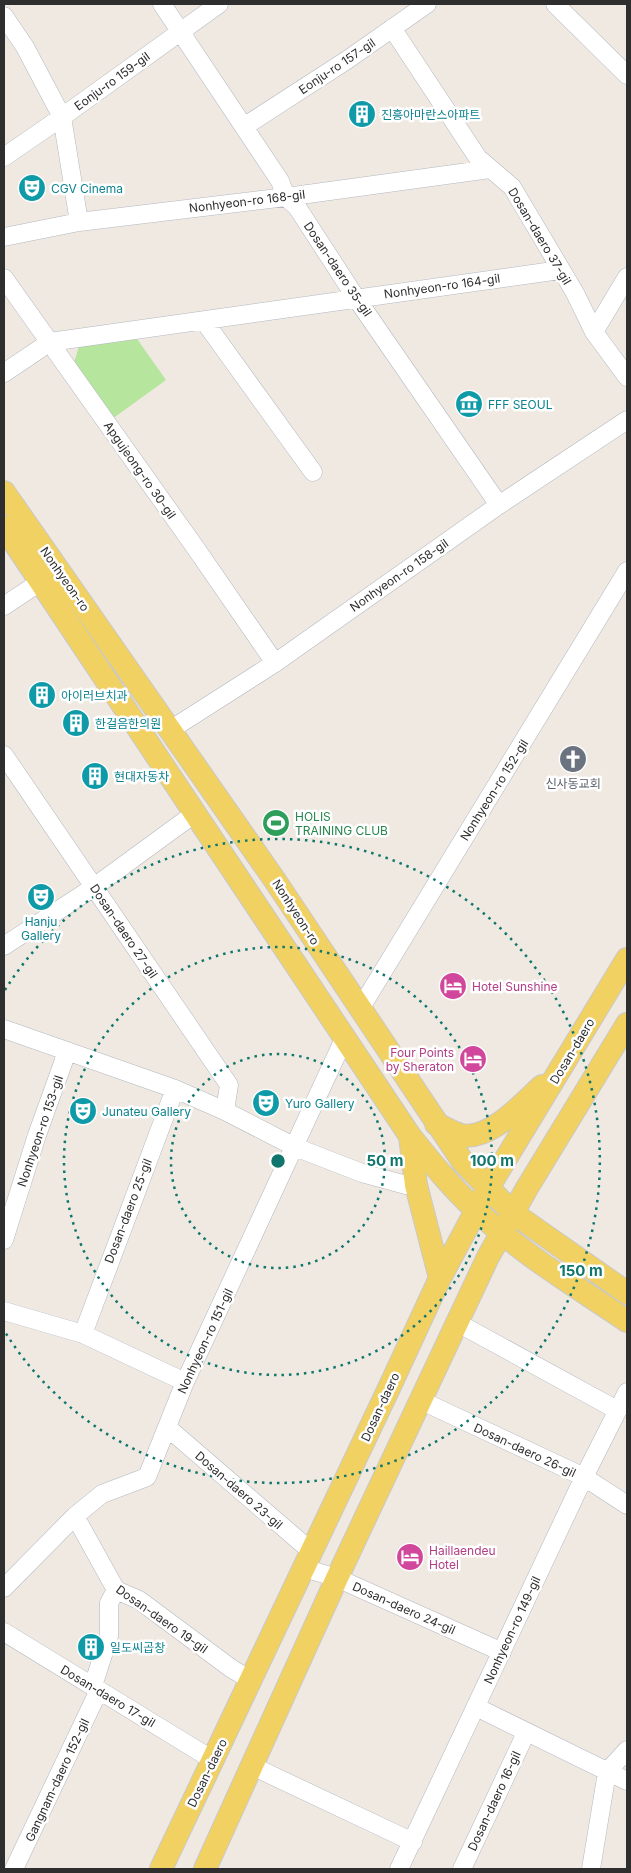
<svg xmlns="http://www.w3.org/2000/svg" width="631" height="1873" font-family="Inter,'Noto Sans KR',sans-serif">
<rect width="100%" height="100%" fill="#efe9e1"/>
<!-- green -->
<path fill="#b6e59e" d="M135,336L166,380L112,419L73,366L80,343Z"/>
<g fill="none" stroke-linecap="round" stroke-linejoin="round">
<!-- minor casing -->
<g stroke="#b4b7c1" stroke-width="19">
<path id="minor" d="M162,4L280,181L286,197L297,207L356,298L499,505
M555,4L627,75
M4,16L25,47L62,117L79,222
M392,28L478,158L512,187L575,293L594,332L627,377
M245,126L347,60L427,4
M4,157L62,117L219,4
M4,237L79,222L286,197L490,169
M4,278L197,550L275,663
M204,321L313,472
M594,332L627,277
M4,373L50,342L560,270
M4,606L40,582
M170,730L275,663L499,505L627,420
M4,755L229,1085L225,1111
M4,946L94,887L194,814
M360,1009L627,571
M4,1029L175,1089L225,1111L295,1147L362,1173L406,1185H416
M4,1240L37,1135L67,1052
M4,1311L83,1334L185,1382
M456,1322L617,1410
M83,1334L175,1089
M420,1400L584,1477L627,1505
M168,1428L312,1552
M75,1516L116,1590L139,1600L232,1669L251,1680
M304,1568L337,1578L502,1652
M4,1588L75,1516L102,1494L147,1477L185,1382L344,1039
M4,1632L213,1760
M93,1686L109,1636V1603L116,1590
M476,1707L627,1781
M252,1766L413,1842
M14,1869L99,1690
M399,1869L584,1477L627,1392
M462,1869L526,1733
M591,1869L607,1772L627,1750"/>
</g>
<!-- major casing -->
<g stroke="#c9c9c9" stroke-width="24">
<path id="major" d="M4,492L274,879L463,1162L513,1213L627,1293
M4,527L410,1136C431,1162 452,1188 476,1210C521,1254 576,1286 627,1321
M436,1124C444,1127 453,1133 461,1135C490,1141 523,1103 542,1086
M410,1136L416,1185L440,1278
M161,1869L390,1386L440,1278L488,1188L627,959
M205,1869L337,1578L488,1257L527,1188L627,1024"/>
</g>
<!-- minor -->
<use href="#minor" stroke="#fff" stroke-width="18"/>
<!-- major -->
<use href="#major" stroke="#f2d163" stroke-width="22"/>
</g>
<!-- distance rings -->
<g fill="none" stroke="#0f766e" stroke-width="2.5" stroke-dasharray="2.5 5">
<circle cx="278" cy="1161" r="107"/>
<circle cx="278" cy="1161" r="214"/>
<path d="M5 990A322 322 0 1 1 5 1332"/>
</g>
<!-- icons -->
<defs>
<g id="building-disc" transform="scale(1.4375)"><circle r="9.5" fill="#0f9aa8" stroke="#fff"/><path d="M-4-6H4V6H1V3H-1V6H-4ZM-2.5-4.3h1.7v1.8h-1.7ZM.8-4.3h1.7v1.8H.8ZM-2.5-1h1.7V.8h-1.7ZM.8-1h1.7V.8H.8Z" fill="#fff"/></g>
<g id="theatre-disc" transform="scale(1.4375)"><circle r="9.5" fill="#0f9aa8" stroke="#fff"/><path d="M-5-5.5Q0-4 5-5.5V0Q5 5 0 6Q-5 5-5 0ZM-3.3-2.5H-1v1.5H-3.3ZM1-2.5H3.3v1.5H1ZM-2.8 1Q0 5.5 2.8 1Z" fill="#fff"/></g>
<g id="museum-disc" transform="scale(1.4375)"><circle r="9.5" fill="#0f9aa8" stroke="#fff"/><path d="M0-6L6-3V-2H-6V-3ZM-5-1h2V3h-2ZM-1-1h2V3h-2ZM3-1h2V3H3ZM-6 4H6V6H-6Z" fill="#fff"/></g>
<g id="church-disc" transform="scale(1.4375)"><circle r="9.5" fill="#6b7280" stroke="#fff"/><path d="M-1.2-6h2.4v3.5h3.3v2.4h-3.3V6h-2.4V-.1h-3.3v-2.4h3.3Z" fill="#fff"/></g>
<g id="stadium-disc" transform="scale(1.4375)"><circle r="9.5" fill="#2e9e5b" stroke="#fff"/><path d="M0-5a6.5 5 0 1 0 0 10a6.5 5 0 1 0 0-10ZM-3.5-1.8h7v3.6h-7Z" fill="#fff"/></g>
<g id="hotel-disc" transform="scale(1.4375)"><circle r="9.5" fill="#d1479c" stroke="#fff"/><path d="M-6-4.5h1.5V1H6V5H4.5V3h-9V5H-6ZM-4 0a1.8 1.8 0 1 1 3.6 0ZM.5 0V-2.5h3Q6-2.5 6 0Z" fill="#fff"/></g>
</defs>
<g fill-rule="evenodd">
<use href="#building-disc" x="362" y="114"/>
<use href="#theatre-disc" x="32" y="188"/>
<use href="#museum-disc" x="469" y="404"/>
<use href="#building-disc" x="42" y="695"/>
<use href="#building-disc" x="76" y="723"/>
<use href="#church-disc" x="573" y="759"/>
<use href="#building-disc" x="95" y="776"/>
<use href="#stadium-disc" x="276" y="823"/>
<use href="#theatre-disc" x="41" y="897"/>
<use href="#hotel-disc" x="453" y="986"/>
<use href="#hotel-disc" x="473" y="1059"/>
<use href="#theatre-disc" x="266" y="1103"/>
<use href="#theatre-disc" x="83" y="1111"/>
<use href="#hotel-disc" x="410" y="1557"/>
<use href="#building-disc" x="91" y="1647"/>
</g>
<g text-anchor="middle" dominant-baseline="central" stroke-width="5" stroke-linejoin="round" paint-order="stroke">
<!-- street labels -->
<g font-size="12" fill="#2e2e2e" stroke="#fff">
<text transform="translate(337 66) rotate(-34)">Eonju-ro 157-gil</text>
<text transform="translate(112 81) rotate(-36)">Eonju-ro 159-gil</text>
<text transform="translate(247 201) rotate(-7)">Nonhyeon-ro 168-gil</text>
<text transform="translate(540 236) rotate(59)">Dosan-daero 37-gil</text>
<text transform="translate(338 269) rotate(56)">Dosan-daero 35-gil</text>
<text transform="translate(442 286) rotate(-8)">Nonhyeon-ro 164-gil</text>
<text transform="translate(140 470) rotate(55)">Apgujeong-ro 30-gil</text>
<text transform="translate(399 575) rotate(-35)">Nonhyeon-ro 158-gil</text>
<text transform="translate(65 579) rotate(55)">Nonhyeon-ro</text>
<text transform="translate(494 790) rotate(-58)">Nonhyeon-ro 152-gil</text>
<text transform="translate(296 912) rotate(57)">Nonhyeon-ro</text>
<text transform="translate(124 931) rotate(56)">Dosan-daero 27-gil</text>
<text transform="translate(572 1051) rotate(-59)">Dosan-daero</text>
<text transform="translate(40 1131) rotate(-71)">Nonhyeon-ro 153-gil</text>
<text transform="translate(128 1211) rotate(-69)">Dosan-daero 25-gil</text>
<text transform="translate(205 1341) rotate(-65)">Nonhyeon-ro 151-gil</text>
<text transform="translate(380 1407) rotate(-65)">Dosan-daero</text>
<text transform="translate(525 1450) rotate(25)">Dosan-daero 26-gil</text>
<text transform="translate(239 1490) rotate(41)">Dosan-daero 23-gil</text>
<text transform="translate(404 1608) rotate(24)">Dosan-daero 24-gil</text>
<text transform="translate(162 1619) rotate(35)">Dosan-daero 19-gil</text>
<text transform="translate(512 1630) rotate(-65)">Nonhyeon-ro 149-gil</text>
<text transform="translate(108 1696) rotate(31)">Dosan-daero 17-gil</text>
<text transform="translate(207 1773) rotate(-64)">Dosan-daero</text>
<text transform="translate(57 1780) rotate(-65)">Gangnam-daero 152-gil</text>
<text transform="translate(494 1801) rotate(-65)">Dosan-daero 16-gil</text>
</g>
<!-- culture labels -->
<g font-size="12" fill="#0d838f" stroke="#fff" text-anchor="start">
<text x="381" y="114">진흥아마란스아파트</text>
<text x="51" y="188">CGV Cinema</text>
<text x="488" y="404">FFF SEOUL</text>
<text x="61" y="695">아이러브치과</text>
<text x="95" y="723">한걸음한의원</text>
<text x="114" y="776">현대자동차</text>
<text x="41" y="921" text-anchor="middle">Hanju<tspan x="41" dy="14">Gallery</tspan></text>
<text x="285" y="1103">Yuro Gallery</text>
<text x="102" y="1111">Junateu Gallery</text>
<text x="110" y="1647">일도씨곱창</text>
</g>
<!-- worship labels -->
<g font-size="12" fill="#5b616d" stroke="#fff">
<text x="573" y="783">신사동교회</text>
</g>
<!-- leisure labels -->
<g font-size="12" fill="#27864d" stroke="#fff" text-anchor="start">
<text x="295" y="816">HOLIS<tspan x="295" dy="14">TRAINING CLUB</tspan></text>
</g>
<!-- hotel labels -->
<g font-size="12" fill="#b23c85" stroke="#fff" text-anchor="start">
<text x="472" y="986">Hotel Sunshine</text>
<text x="454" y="1052" text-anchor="end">Four Points<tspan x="454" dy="14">by Sheraton</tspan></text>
<text x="429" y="1550">Haillaendeu<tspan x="429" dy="14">Hotel</tspan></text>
</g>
</g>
<circle cx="278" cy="1161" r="8" fill="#0f766e" stroke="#fff" stroke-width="2.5"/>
<g font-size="15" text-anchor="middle" font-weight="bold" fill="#0f766e" stroke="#fff" stroke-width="5" stroke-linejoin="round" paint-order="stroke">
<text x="385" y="1166">50 m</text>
<text x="492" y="1166">100 m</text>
<text x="581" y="1276">150 m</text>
</g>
<!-- border -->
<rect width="631" height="1873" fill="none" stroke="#2e2e2e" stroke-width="10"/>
</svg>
